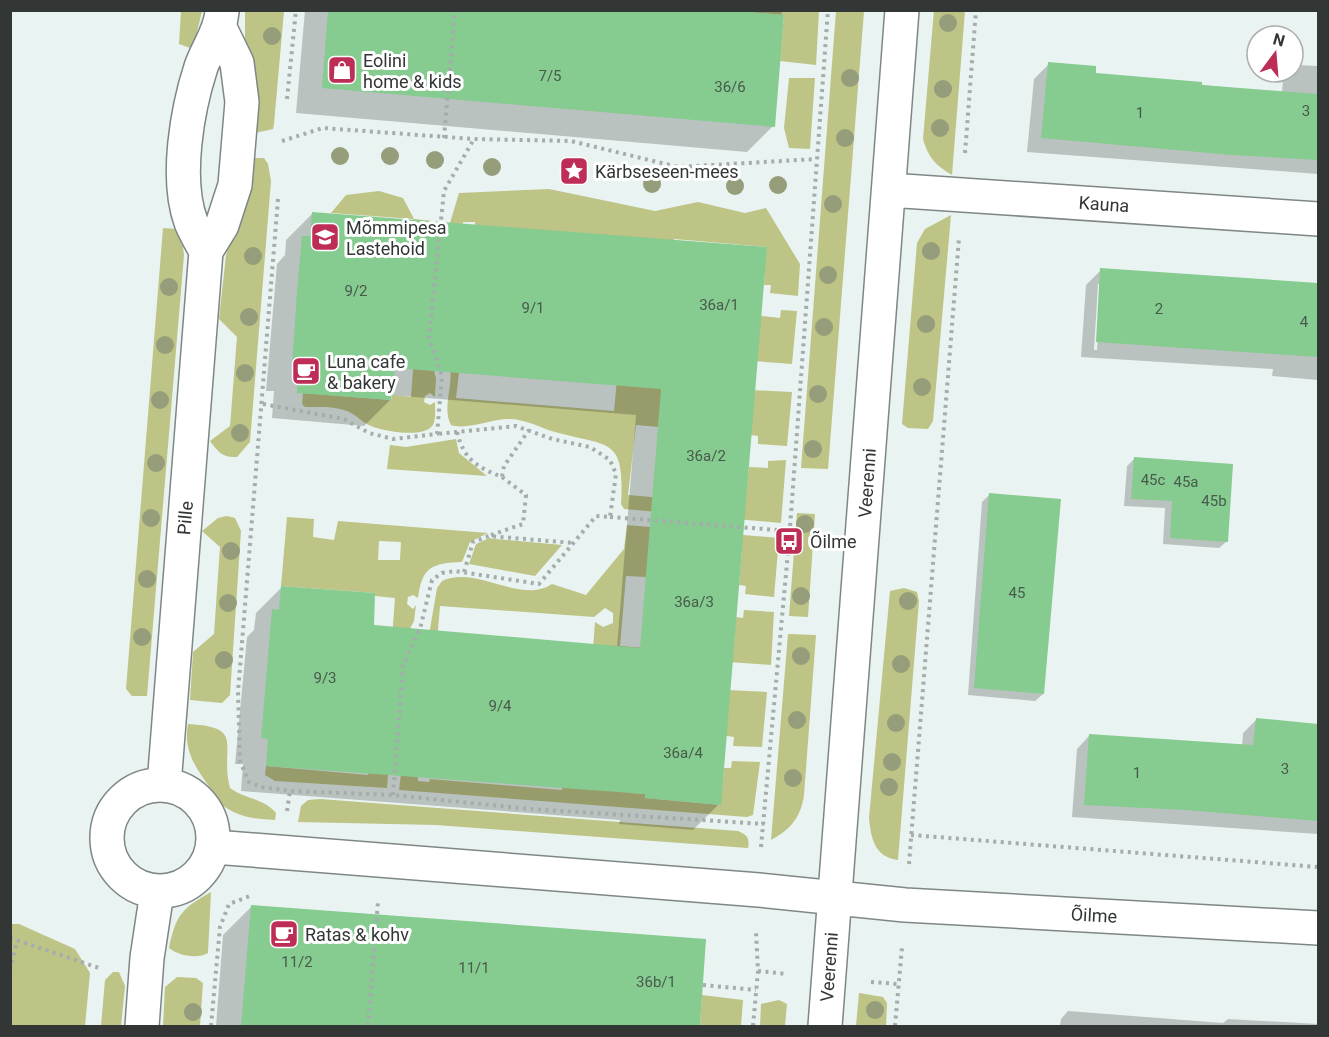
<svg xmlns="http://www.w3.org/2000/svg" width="1329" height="1037" font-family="Roboto,sans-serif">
<rect width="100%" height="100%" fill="#e9f3f1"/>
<!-- green -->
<path fill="#bdc485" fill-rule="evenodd" d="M778,10L819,11L816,65L780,61L784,15L730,11Z
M934,10L965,11L952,175C936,166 928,157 923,139Z
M181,11H202L193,49L179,44Z
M245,11H284L274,124L273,129L255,133L249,55L245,39Z
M836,11H864L828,469L801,468Z
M789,78H815L810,149L789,148L784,128Z
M254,158H264L268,164L271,181L250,442L237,457C223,458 218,452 210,441L230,426L237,337L219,319L226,255Z
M549,189L655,211L698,202L745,213L766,208L800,264L798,296L770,293L771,285H764L766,247L674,239L673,244L761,316L780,318L781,310L797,311L792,364L753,361L751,390L792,392L787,446L758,444V436L751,435L636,425L628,495L745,505L749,467L768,468V461L786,460L781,523L624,509L621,504C625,437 610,447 555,432C538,427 524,418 506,419C489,420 467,430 451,425C442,409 453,387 450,369L459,373L456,398L614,411L618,369L475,226V222H463L462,236H446L459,193Z
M379,191L403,198L414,219L433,221L406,314L413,219L331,213L346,195Z
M951,215L933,421L928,429L908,428L902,424L917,243L925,229Z
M163,228L176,229L182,240L184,255L147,696H132L126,689Z
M425,337L436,378L435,397L430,393L425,396L424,402L430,405L435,402C435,409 436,419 433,425C424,439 383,431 371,426C362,423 356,414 347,411C334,406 319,407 305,407L302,404L303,393L391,400L392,395L411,397L414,356Z
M456,439L459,453L487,476L387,469L390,445L406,447Z
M797,513L815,514L808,617L789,616Z
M227,516L235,518L241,531L230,695L222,703L190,700L193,652L214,634L220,547L202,531L218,518Z
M287,517L314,519L313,537L334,540L338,521L488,533L470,542L462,562C432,563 422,567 418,598L413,595L408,597L407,604L413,609L416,605L414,621L401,646L392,638L395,598L375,596V593L281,586ZM379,541L401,542L400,560H378Z
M627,525L779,538L774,597L745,594L746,586L739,585L742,548L646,577L626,576L620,646L733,655L736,617L743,618L744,610L774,612L771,665L729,662L726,690L767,692L762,747L733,746L734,737L727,736L630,793L645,794V798L720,805L724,768H731L732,761L760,762L753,815L747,817L399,790L402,766L418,767V781L429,782L430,779L562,790L565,745L592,662L595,622L603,627L613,623V613L605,608L594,617L440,606L431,712L420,648L430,629L437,588L442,581C477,565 520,605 552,584L586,595L624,549Z
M489,538L496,539L562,545L535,576L469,564L476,544Z
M904,588L917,592L919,601L898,860C875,857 871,839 869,818L890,591Z
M788,634L816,635L804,795C801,817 790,830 771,840Z
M374,703L393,705L387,788L275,781L265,775L266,766L368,775Z
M188,724C247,727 219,746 230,788C245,799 263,798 276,813L275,820C257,819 241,818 225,807C219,803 215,795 211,789C196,769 183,750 188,724Z
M320,799L738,831C747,835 750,838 748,848L436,825L298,822L301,806L308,800Z
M211,892L208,953C197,959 179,956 169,948C176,915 181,909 211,892Z
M10,924H19L75,949L90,973L85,1026H11Z
M113,972H119L125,986L121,1026H101L105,980Z
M177,977L196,978L203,983L200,1026H163L165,987Z
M859,993L883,997L887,1003L886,1026H856Z
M702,995L743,1000L741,1026H700Z
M779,1000L787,1004L785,1026H760L761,1004Z"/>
<!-- shadow -->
<path fill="#0003" fill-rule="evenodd" d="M305,10H782L773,126L747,152L296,113Z
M1049,64L1094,74L1282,93L1283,79L1293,72L1297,65L1318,66V174L1027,152L1034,79Z
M312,214L765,248L719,804L693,830L619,824L620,820L241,791L243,764H235L247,637L254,630L256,613L282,587L373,626L617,647L636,415L390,395V400L364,426L272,418L274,391H266L277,264L285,255L286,240Z
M1101,270L1318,285V380L1272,376L1273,369L1081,357L1086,285ZM1098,284H1101L1097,350H1094Z
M1134,459L1227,541L1219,548L1163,544L1165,508L1124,506L1127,466Z
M989,495L1043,694L1035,701L968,695L982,502Z
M1256,720L1318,725V834L1072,817L1077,749L1089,736L1242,746L1243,733Z
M251,907L705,940L698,1026H216L223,935Z
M1068,1011L1223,1023L1228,1019L1318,1024V1026H1060L1061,1019Z"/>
<!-- building -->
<path fill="#86cb90" d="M328,10H730L784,15L775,127L322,88Z
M1048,62L1096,66V73L1202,82V85L1318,94V160L1232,155L1041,138Z
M312,212L767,247L721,805L645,798V794L266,766L268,739L261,738L272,609L279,610L281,586L375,593L374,625L640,648L661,389L395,368L391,400L297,393L299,365H292L297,292L302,236H310Z
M1100,268L1318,283V357L1096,342Z
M1134,457L1233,464L1228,542L1170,538L1172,501L1131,499Z
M989,493L1061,499L1044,694L974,688Z
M1256,718L1318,724V821L1186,810L1084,805L1089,734L1253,745Z
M251,905L706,939L700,1026H241Z"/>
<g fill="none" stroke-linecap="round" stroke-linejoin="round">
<!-- minor casing -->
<g stroke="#7e8785" stroke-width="36">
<path id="minor" d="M889,190L1318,219
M206,251C201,242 195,232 191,222C175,179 187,110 201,67C208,47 220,33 222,12
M107 838a53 53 0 1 1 106 0a53 53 0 1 1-106 0Z
M164,785L206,251L222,225L235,185L242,102L237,63L220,28
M214,847L759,890L905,905L1318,928
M142,1026L147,958L157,892
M825,1026L902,10"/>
</g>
<!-- path -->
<path stroke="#a5adac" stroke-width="4" stroke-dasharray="3 4.5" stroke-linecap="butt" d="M287,99L296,10
M444,138L455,10
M282,141L323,128L474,139L571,141L678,167L816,159
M965,153L976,10
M278,199L238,692L240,761L249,782L261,787L290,791L393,795L530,809L764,824
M263,404L344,419L369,433L393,439L437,434L442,376L429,337L444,191L474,139
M457,432C464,460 477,467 502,477L504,466L529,430
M610,517L790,531
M491,535L523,524L526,495L502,477
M464,572L473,542L489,536L574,543
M393,795L403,666L421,625L432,580L442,573L455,571L539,584L596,516L610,517L616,474L610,460L590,447L552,439L516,426L437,434
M287,811L290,791
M911,835L1318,867
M761,847L789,541L828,10
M909,864L959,238
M10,938L99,968
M10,970L17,940
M758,971L787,974
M871,982L898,984
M703,985L756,990
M211,1026L220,927L229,904L250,896
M368,1026L378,902
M753,1026L758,971L756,932
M895,1026L902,947"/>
<!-- minor -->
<use href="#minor" stroke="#fff" stroke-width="33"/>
</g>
<!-- trees -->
<g fill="#959d7a">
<circle cx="948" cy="23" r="9"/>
<circle cx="272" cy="36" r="9"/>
<circle cx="850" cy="78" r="9"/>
<circle cx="943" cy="89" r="9"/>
<circle cx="940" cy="128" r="9"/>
<circle cx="845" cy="138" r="9"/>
<circle cx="340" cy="156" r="9"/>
<circle cx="390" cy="156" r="9"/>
<circle cx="435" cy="160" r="9"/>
<circle cx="492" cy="167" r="9"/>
<circle cx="652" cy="184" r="9"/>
<circle cx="778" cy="185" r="9"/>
<circle cx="735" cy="186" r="9"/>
<circle cx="833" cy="204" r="9"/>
<circle cx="931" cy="251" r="9"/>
<circle cx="253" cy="256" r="9"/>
<circle cx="828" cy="275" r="9"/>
<circle cx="169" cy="287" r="9"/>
<circle cx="249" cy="317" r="9"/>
<circle cx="926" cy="324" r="9"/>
<circle cx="824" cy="327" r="9"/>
<circle cx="165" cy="345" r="9"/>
<circle cx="245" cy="373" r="9"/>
<circle cx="922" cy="387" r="9"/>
<circle cx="818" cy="394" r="9"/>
<circle cx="160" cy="400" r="9"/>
<circle cx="240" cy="433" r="9"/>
<circle cx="813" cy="449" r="9"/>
<circle cx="156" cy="463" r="9"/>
<circle cx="151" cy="518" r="9"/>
<circle cx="805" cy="524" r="9"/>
<circle cx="231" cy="551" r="9"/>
<circle cx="147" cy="579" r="9"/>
<circle cx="801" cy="596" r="9"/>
<circle cx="908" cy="601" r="9"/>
<circle cx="228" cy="603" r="9"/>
<circle cx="142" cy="637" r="9"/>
<circle cx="801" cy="656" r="9"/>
<circle cx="224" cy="660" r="9"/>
<circle cx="901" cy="664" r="9"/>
<circle cx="797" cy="720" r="9"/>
<circle cx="896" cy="723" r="9"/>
<circle cx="892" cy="762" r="9"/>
<circle cx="793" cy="778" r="9"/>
<circle cx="889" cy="787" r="9"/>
<circle cx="875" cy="1010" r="9"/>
<circle cx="193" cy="1012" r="9"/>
</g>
<!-- icons -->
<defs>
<g id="shop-square" transform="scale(1.5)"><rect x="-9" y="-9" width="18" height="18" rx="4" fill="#bd2d55" stroke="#fff"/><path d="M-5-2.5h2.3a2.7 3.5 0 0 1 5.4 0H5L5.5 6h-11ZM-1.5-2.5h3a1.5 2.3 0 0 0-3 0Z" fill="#fff"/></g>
<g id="sight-square" transform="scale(1.5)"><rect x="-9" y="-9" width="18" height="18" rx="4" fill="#bd2d55" stroke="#fff"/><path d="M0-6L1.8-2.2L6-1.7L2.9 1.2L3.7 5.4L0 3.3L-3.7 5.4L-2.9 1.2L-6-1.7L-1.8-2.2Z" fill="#fff"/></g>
<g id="school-square" transform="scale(1.5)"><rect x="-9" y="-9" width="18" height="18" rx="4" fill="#bd2d55" stroke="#fff"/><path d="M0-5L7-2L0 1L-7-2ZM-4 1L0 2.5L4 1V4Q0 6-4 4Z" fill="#fff"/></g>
<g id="cafe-square" transform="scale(1.5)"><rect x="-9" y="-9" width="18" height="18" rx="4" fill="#bd2d55" stroke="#fff"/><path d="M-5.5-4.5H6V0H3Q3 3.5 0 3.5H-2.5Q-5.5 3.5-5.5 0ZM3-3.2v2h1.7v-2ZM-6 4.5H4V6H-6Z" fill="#fff"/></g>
<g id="bus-square" transform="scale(1.5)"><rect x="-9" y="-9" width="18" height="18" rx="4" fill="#bd2d55" stroke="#fff"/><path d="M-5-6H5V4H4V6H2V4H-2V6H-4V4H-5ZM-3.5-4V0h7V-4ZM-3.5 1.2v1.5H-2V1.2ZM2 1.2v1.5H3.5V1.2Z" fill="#fff"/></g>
</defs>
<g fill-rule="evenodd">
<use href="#shop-square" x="342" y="70"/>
<use href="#sight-square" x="574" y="171"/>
<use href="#school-square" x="325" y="237"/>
<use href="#cafe-square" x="306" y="371"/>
<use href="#bus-square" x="789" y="541"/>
<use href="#cafe-square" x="284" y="934"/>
</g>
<g text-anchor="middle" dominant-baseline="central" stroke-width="6" stroke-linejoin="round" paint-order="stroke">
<!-- number labels -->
<g font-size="15" fill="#475b4c">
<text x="550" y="76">7/5</text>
<text x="730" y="87">36/6</text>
<text x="1306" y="111">3</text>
<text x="1140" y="113">1</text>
<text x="356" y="291">9/2</text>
<text x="719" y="305">36a/1</text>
<text x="533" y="308">9/1</text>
<text x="1159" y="309">2</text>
<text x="1304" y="322">4</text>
<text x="706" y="456">36a/2</text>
<text x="1153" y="480">45c</text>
<text x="1186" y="482">45a</text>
<text x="1214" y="501">45b</text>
<text x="1017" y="593">45</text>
<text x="694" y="602">36a/3</text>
<text x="325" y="678">9/3</text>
<text x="500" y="706">9/4</text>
<text x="683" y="753">36a/4</text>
<text x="1285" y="769">3</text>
<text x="1137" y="773">1</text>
<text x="297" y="962">11/2</text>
<text x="474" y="968">11/1</text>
<text x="656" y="982">36b/1</text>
</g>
<!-- poi labels -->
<g font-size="18" fill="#323635" stroke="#fff" text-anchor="start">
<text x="363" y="60">Eolini<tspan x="363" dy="21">home &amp; kids</tspan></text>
<text x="595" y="171">Kärbseseen-mees</text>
<text x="346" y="227">Mõmmipesa<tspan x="346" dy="21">Lastehoid</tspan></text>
<text x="327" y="361">Luna cafe<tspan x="327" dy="21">&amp; bakery</tspan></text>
<text x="810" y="541">Õilme</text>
<text x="305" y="934">Ratas &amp; kohv</text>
</g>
<!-- street labels -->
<g font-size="18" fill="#323635" stroke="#fff">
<text transform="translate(1104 204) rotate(4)">Kauna</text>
<text transform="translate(867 483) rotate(-86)">Veerenni</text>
<text transform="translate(185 518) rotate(-85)">Pille</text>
<text transform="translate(1094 915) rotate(3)">Õilme</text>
<text transform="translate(829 967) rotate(-86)">Veerenni</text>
</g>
</g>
<!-- border -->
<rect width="1329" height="1037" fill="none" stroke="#323635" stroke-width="24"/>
<!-- north arrow -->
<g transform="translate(1275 54) rotate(16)"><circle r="28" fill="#ffffff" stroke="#adafae" stroke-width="1.5"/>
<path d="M0-4.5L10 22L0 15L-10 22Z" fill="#bd2d55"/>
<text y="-9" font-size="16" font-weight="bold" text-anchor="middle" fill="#323635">N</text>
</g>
</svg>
